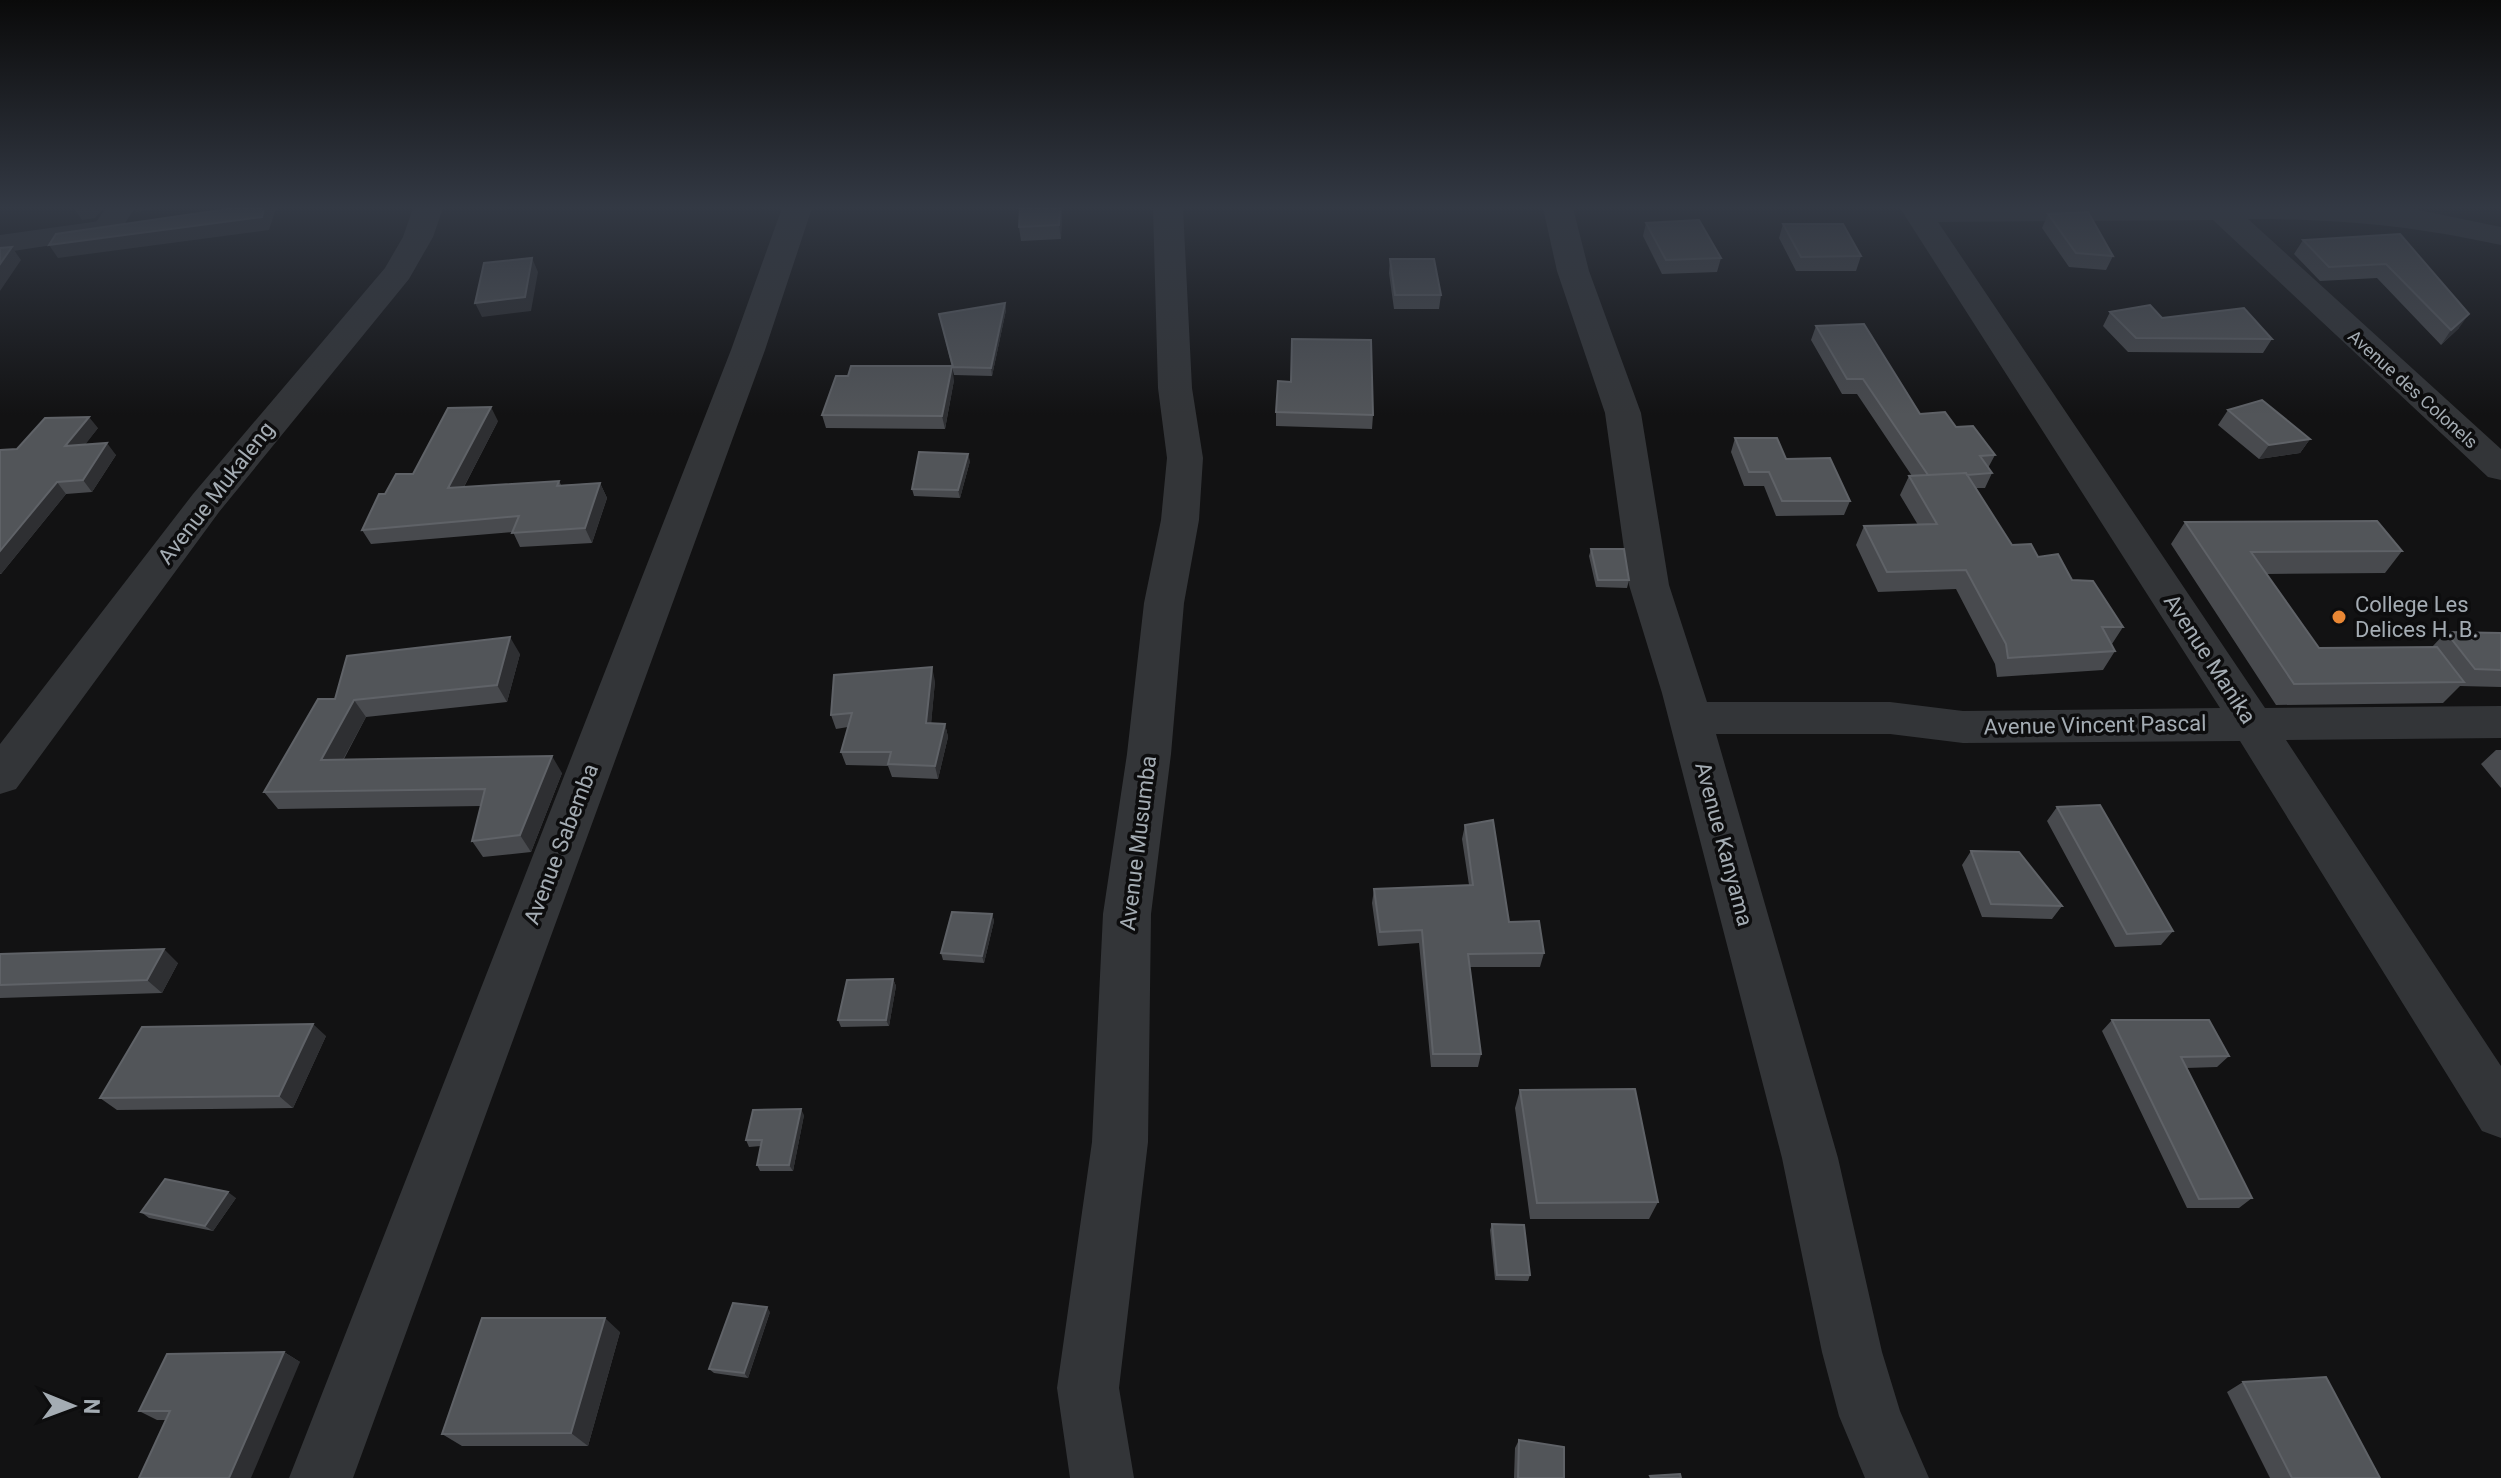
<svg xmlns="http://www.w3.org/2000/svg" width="2501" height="1478" font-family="Roboto,sans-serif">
<rect width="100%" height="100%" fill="#121213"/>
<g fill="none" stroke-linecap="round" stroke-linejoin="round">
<!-- minor -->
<path fill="#333538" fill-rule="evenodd" d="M106,208H135L117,235H95L91,229Z
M413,208H443L433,237L409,279L219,512L16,789L0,794V744L193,494L385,268L403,237Z
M782,208H812L765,350L353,1478H289L731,350Z
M1153,208H1183L1192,388L1203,458L1199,520L1184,603L1171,754L1151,914L1148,1142L1119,1388L1134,1478H1070L1057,1388L1092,1142L1103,914L1127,754L1144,603L1161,520L1167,458L1158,388Z
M1543,208H1573L1589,271L1641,413L1669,585L1707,702H1890L1963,711L2220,708L1900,208H2409L2501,227V245C2410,225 2341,219 2248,219L2501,449V480L2488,477L2213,220L1938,222L2265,708L2501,706V738L2286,740L2501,1066V1138L2482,1131L2240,741L1963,743L1890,734H1716L1838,1158L1882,1352L1900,1411L1929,1478H1865L1839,1416L1822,1352L1782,1158L1662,693L1629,585L1605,413L1557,271Z"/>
<!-- tertiary -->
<path fill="#333538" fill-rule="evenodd" d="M114,219L125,222L129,228L125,234L0,253V235Z"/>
</g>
<!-- wall -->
<path fill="#484a4e" d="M1020,208H1062L1061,239L1021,241L1019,227Z
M2048,214L2113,256L2106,270L2069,267L2042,228Z
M1646,223L1721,258L1717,272L1662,274L1643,236Z
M1783,224L1861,256L1856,271H1796L1779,238Z
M2400,234L2459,328L2441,345L2377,278L2320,281L2294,254L2303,240Z
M1390,259L1441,295L1439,309H1394L1389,273Z
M1005,303L1006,310L992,376L954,375L939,314Z
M2110,312L2162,318L2272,339L2263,353L2128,352L2103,326Z
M1816,326L1920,414L1956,427L1995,455L1988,468L1992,473L1985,488H1976L2012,545L2038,557L2072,580L2123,627L2112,644L2115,651L2103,670L1997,677L1995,664L1956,589L1878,592L1856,545L1864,526L1918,525L1900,495L1909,476H1912L1857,394H1842L1811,340Z
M954,380L945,429L826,428L822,415Z
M2228,410L2310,439L2300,453L2259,459L2218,425Z
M1276,412L1373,415L1372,429L1276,426Z
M498,421L464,487L559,481L561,485L600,483L607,498L592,543L520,547L513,532L371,544L362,530L385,494L413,474Z
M98,428L85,444L116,455L92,492L66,494L1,574H0V450L17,449Z
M1735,438L1786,459L1850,501L1844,515L1776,516L1764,486H1744L1731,452Z
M970,461L960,498L914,496L912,489Z
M2185,522L2402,551L2385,573L2266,574L2319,648L2432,647L2446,632L2501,633V687L2460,686L2443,703L2276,705L2171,544Z
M1591,549L1629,580L1627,588L1596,587L1589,556Z
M520,654L507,702L366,717L344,759L562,773L531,852L483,857L472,841L481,806L278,809L264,792L335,699Z
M935,681L931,723L945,724L948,737L938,779L892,777L888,766L846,765L841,752L848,727L836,729L831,715Z
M2496,750H2501V788L2481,764Z
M2057,807L2173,931L2161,945L2115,947L2047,821Z
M1465,825L1509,922L1544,953L1540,967H1470L1481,1054L1478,1067H1431L1419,943L1378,946L1372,903L1374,889L1469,885L1462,839Z
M1971,851L2062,906L2052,919L1982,917L1962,865Z
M992,914L994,921L984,963L943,960L941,953Z
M0,954L178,963L162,993L0,998Z
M893,979L896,986L889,1026L841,1027L838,1020Z
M2112,1020L2229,1056L2217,1067L2186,1068L2252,1198L2239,1208H2187L2102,1031Z
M326,1036L293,1108L117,1110L100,1098Z
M1520,1090L1658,1202L1649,1219H1530L1515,1108Z
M804,1115L793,1171H760L757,1165L761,1146L749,1147L746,1140Z
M236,1198L213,1231L149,1218L141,1212Z
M1492,1224L1530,1275L1528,1281L1495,1280L1490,1230Z
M770,1312L748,1378L714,1373L709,1369Z
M620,1332L588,1446H462L442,1434Z
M284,1352L300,1362L166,1420H157L139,1411Z
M2243,1382L2380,1478H2270L2227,1392Z
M1519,1440L1564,1478H1514L1515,1448Z"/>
<!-- shaded-wall -->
<path fill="#2e2f32" d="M74,208H103L95,218L82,220Z
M133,208H162L136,212Z
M264,208H276L269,230L58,258L49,245Z
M1060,208H1062L1061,239L1059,225Z
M12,247L21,260L0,291V264Z
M532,258L538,272L531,311L482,317L475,303Z
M1005,303L1006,310L992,376L991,368Z
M2469,314L2459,328L2441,345L2451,330Z
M952,366L954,380L945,429L942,416Z
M491,407L498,421L456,502L448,488Z
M89,417L98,428L75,458L65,446Z
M2310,439L2300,453L2259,459L2269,445Z
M107,443L116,455L92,492L83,480Z
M968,454L970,461L960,498L958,490Z
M57,482L66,494L1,574L0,573V551Z
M600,483L607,498L592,543L585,528Z
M510,637L520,654L507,702L497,685Z
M932,667L935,681L930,737L926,723Z
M354,700L366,717L334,776L321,760Z
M945,724L948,737L938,779L935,766Z
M552,756L562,773L531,852L520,835Z
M992,914L994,921L984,963L982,956Z
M164,949L178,963L162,993L147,980Z
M893,979L896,986L889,1026L886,1020Z
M313,1024L326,1036L293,1108L279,1096Z
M801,1109L804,1115L793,1171L789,1165Z
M228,1192L236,1198L213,1231L205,1226Z
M767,1307L770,1312L748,1378L744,1373Z
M605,1318L620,1332L588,1446L571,1433Z
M284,1352L300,1362L251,1478H229Z"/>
<!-- building -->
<path fill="#525559" stroke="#5f6267" stroke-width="2" d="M234,208H264L262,217L49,245L56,234Z
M1020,208H1060L1059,225L1019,227Z
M2088,212L2113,256L2076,253L2048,214Z
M1699,220L1721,258L1666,260L1646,223Z
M1783,224H1843L1861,256L1801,257Z
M2400,234L2469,314L2451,330L2386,264L2329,267L2303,240Z
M12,247L0,264V248Z
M532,258L525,297L475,303L484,263Z
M1390,259H1434L1441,295H1395Z
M1005,303L991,368L953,367L939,314Z
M2150,305L2162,318L2244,308L2272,339L2136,338L2110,312Z
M1864,324L1920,414L1945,412L1956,427L1973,426L1995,455L1980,456L1992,473L1967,475L1966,473L1928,475L1863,379H1847L1816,326Z
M1292,339L1371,340L1373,415L1276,412L1278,381L1291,382Z
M851,366H952L942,416L822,415L836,376H848Z
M2262,400L2310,439L2269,445L2228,410Z
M491,407L448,488L559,481L557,486L600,483L585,528L512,533L519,516L362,530L379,494H385L396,474H413L448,408Z
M89,417L65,446L107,443L83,480L57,482L0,551V450L17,449L45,418Z
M1735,438H1777L1786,459L1830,458L1850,501H1782L1769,472H1749Z
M919,452L968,454L958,490L912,489Z
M1966,473L2012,545L2031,544L2038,557L2058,554L2072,580L2093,581L2123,627H2102L2115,651L2008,658L2006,644L1966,570L1887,572L1864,526L1937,524L1909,476Z
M2377,521L2402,551L2251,552L2319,648L2437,647L2464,682L2294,684L2185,522Z
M1591,549H1624L1629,580H1598Z
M2446,632L2501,633V670L2475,669Z
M510,637L497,685L354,700L321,760L552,756L520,835L472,841L485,789L264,792L318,699H335L347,656Z
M932,667L926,723L945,724L935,766L888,764L891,752H841L852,713L831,715L834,675Z
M2100,805L2173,931L2127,934L2057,807Z
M1493,820L1509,922L1539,921L1544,953L1468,954L1481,1054H1433L1422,930L1380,932L1374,889L1473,885L1465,825Z
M1971,851L2019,852L2062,906L1991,904Z
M952,912L992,914L982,956L941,953Z
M164,949L147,980L0,985V954Z
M893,979L886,1020H838L847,980Z
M2112,1020H2209L2229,1056L2181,1057L2252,1198L2199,1199Z
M313,1024L279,1096L100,1098L142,1027Z
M1635,1089L1658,1202L1537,1203L1520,1090Z
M801,1109L789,1165H757L762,1140H746L753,1110Z
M165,1179L228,1192L205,1226L141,1212Z
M1492,1224L1524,1225L1530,1275H1497Z
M733,1303L767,1307L744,1373L709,1369Z
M482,1318H605L571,1433L442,1434Z
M284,1352L229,1478H139L170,1411H139L167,1354Z
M2326,1377L2380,1478H2292L2243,1382Z
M1519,1440L1564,1447V1478H1518Z
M1680,1474L1681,1478H1651L1650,1476Z"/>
<!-- sky -->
<linearGradient id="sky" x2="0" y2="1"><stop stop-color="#0a0a0a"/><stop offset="0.5" stop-color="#333944"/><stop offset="1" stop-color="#333944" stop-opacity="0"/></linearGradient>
<rect width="2501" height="415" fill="url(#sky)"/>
<!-- markers -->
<circle fill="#e98734" stroke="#0d0d0e" stroke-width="3" cx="2339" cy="617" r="8"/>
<g text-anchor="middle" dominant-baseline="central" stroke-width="7" stroke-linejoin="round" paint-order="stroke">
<!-- far-street labels -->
<g font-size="18" fill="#a4acb3" stroke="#0d0d0e">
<text transform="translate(2413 389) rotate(42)">Avenue des Colonels</text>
</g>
<!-- street labels -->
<g font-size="22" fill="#a4acb3" stroke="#0d0d0e">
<text transform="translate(216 493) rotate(-52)">Avenue Mukaleng</text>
<text transform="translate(2210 659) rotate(57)">Avenue Manika</text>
<text transform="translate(2095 725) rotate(-1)">Avenue Vincent Pascal</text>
<text transform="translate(1138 843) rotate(-83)">Avenue Musumba</text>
<text transform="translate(561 844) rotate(-69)">Avenue Sabemba</text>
<text transform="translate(1724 844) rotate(75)">Avenue Kanyama</text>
</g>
<!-- poi labels -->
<g font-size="22" fill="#a4acb3" stroke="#0d0d0e" text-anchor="start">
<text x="2355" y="604">College Les<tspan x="2355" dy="25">Delices H. B.</tspan></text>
</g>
</g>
<!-- north arrow -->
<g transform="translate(72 1406) rotate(91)" stroke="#0d0d0e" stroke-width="6" paint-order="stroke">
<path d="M0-6L14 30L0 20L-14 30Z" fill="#a4acb3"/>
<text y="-12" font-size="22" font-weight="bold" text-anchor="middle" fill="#a4acb3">N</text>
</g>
</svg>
